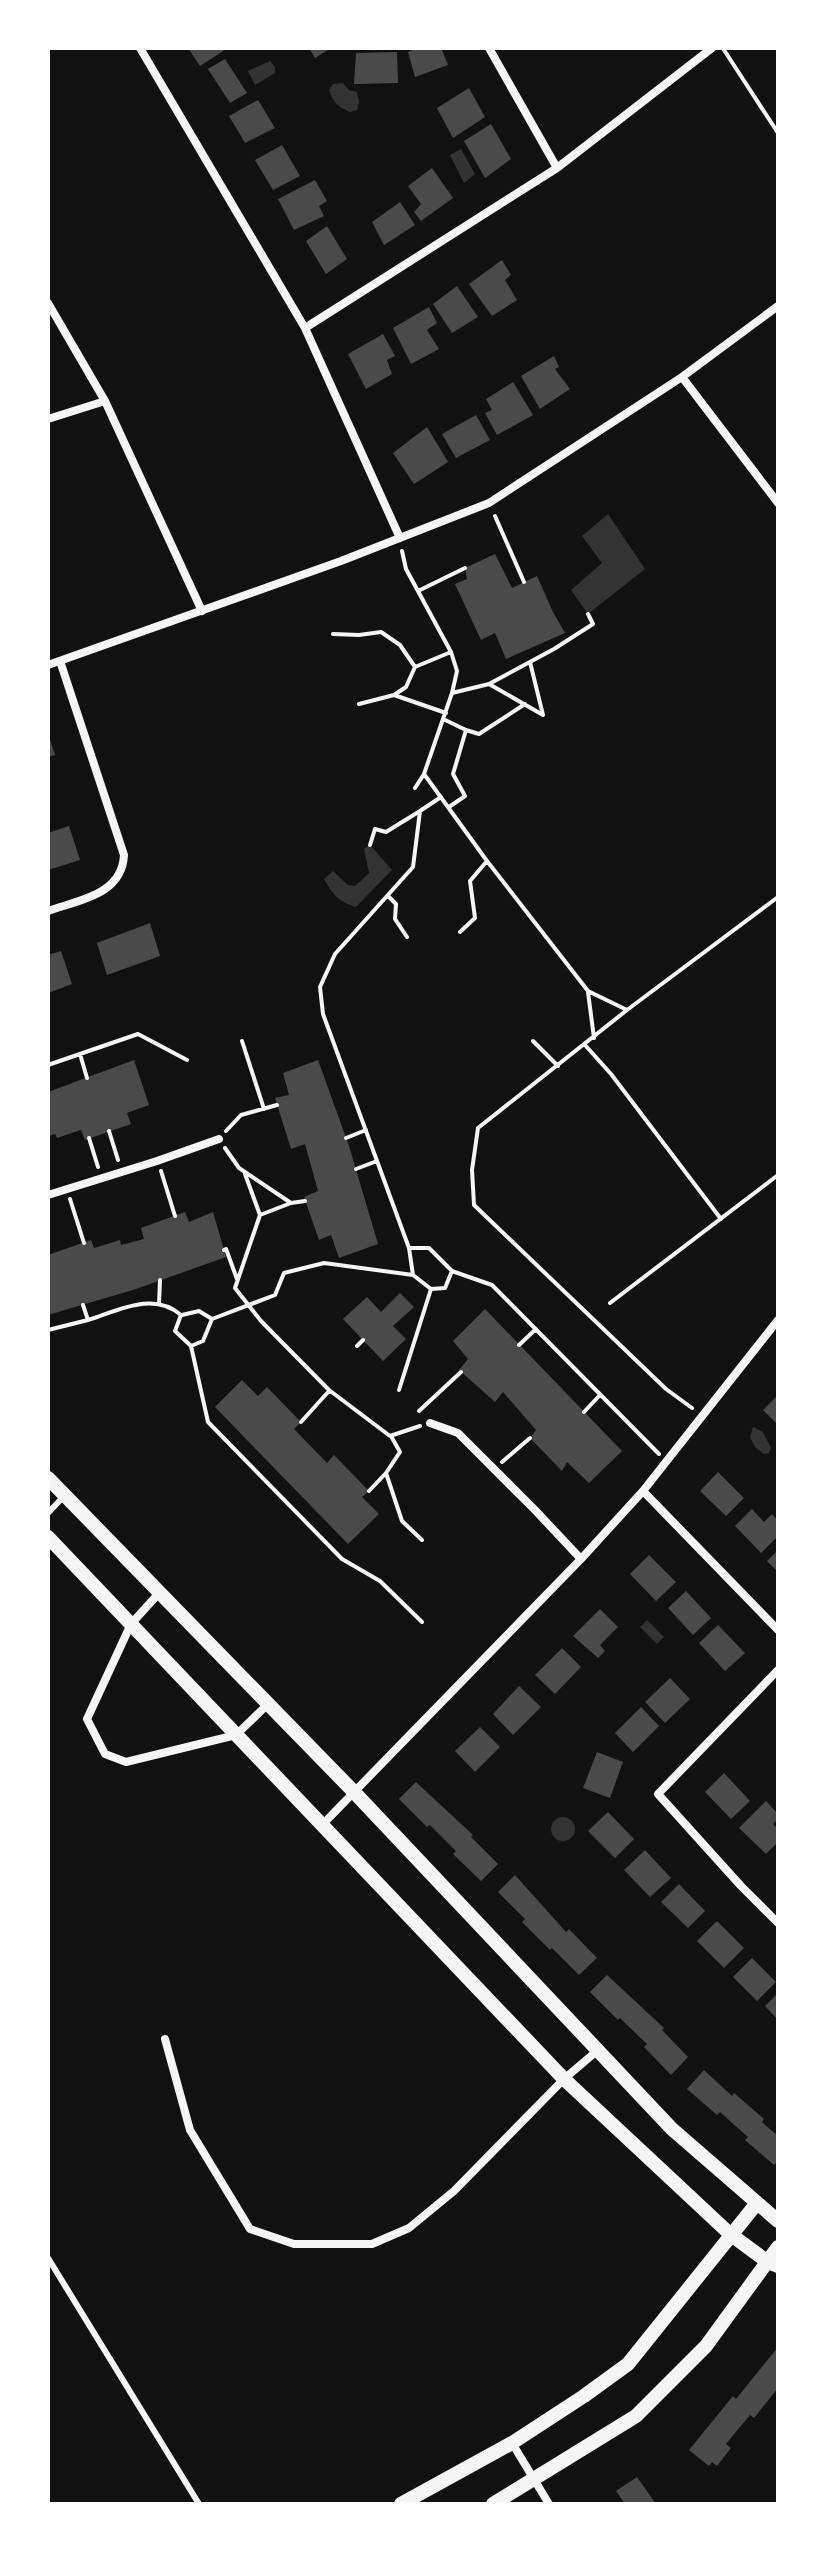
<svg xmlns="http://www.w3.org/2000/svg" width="826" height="2552" font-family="'Roboto Condensed',sans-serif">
<rect width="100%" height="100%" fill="#111"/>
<!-- water -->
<path fill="#333" d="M270,61L275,67V73L255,85L248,71Z
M343,83L349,90L357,92L359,102L357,110L350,112C338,107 333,102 329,90L333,84Z
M461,149L475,174L464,183L450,155Z
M608,514L645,569L588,614L571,590L602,563L582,536Z
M370,845L392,870L356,907C339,902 333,895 324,879L333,871L348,885L355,886L369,873L364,849Z
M753,1427L763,1432L771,1448L769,1453L764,1454L755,1447L750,1437Z
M647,1620L664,1637L657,1644L640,1627Z
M551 1829a12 12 0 1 1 24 0a12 12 0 1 1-24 0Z"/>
<!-- building -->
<path fill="#4a4a4a" d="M188,48H228L200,66Z
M309,48H331L315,58Z
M418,48H441L448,65L415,77L408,52Z
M397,52L398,83L354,84L356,53Z
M225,59L247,93L230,103L208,69Z
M469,88L485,117L453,138L437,108Z
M258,100L275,128L245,143L229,116Z
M491,124L511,159L485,178L464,141Z
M282,145L300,176L273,190L255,160Z
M432,168L453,198L421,221L414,212L421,204L408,186Z
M315,180L327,201L319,206L324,216L294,230L278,199Z
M400,202L415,225L384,245L372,222Z
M327,226L347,259L326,274L306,241Z
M502,260L511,275L505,280L517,300L492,316L469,284Z
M457,286L478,317L452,333L433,304Z
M429,307L437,323L427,330L439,349L411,364L393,328Z
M383,334L395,356L387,360L392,374L366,389L348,354Z
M554,356L559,367L555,369L570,389L540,409L521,376Z
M513,382L533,415L497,435L485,413L492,410L486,399Z
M476,415L490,440L456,458L442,434Z
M427,427L448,462L414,484L393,453Z
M495,554L512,588L537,576L553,612L565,633L506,659L495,633L481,640L455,584L467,579L465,568Z
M48,733L55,755L48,757Z
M69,826L80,860L48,870V833Z
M150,923L160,956L107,975L97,943Z
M61,951L72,984L48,993V955Z
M134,1060L149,1105L127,1113L131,1124L85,1140L81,1130L57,1138L55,1134L48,1136V1092Z
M318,1060L349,1146L378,1244L339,1258L331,1235L319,1240L304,1197L318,1191L305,1144L291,1149L275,1098L289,1095L283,1073Z
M185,1212L189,1222L213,1212L226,1257L136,1289L48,1315V1255L91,1240L94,1248L120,1240L121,1245L144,1239L141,1228Z
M400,1293L414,1307L393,1326L406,1339L383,1361L343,1319L367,1297L381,1312Z
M485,1309L622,1451L589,1483L567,1462L562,1471L530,1438L536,1430L503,1392L495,1402L459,1370L468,1359L453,1341Z
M242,1380L258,1396L267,1387L301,1422L294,1429L327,1463L334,1455L369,1491L362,1497L379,1514L348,1544L215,1407Z
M778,1395V1425L763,1410Z
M718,1472L744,1498L726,1516L700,1491Z
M752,1509L764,1522L772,1514L778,1521V1536L761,1553L735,1526Z
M778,1550V1572L767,1561Z
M649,1555L676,1582L656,1601L630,1574Z
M686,1591L711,1618L693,1635L668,1608Z
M600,1609L618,1627L600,1645L605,1651L598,1658L573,1636Z
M718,1625L745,1653L725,1671L699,1643Z
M562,1648L581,1667L555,1694L535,1675Z
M670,1678L690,1699L665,1723L645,1702Z
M519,1686L541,1707L513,1735L493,1714Z
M641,1707L659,1726L633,1752L615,1733Z
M480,1727L500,1747L475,1772L455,1751Z
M597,1752L623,1762L610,1798L583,1788Z
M724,1773L750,1801L731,1819L705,1792Z
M416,1782L473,1835L471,1837L498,1864L481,1881L453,1854L456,1851L430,1825L427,1827L399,1799Z
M766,1801L778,1814V1819L773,1824L778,1829V1842L766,1854L739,1828Z
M608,1812L634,1839L615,1858L588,1831Z
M645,1850L671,1878L650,1897L624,1870Z
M515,1875L566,1932L569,1929L597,1958L579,1975L552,1948L550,1950L522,1922L525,1919L498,1892Z
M679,1884L705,1911L688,1928L661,1902Z
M717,1921L744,1948L724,1968L697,1941Z
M752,1958L776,1982L757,2001L733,1977Z
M607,1975L664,2028L662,2030L688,2057L671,2075L644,2047L647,2044L620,2018L618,2020L590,1992Z
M778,1993V2020L765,2006Z
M704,2070L732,2096L734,2093L764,2119L762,2122L778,2136V2161L774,2165L745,2140L748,2137L720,2112L717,2115L687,2089Z
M778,2347V2388L754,2418L750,2415L726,2444L731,2448L717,2466L712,2462L709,2466L689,2450L733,2396L736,2399Z
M637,2477L656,2504H625L616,2491Z"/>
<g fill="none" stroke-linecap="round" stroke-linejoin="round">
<!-- path -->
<path stroke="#f5f5f5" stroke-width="4" d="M724,50L778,133
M495,516L524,582
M402,551L406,569L451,652L457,671L452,693L424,774L487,861L588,991L627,1010
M418,591L465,568
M333,634L359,635L381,632L400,645L415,667L406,687L394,695
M415,667L451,652
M489,684L543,715L530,662
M452,693L489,684L554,649L593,624L588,614
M359,704L394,695L446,713
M443,719L466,730L453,774L465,796L449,807
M466,730L479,734L525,704
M415,788L424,774
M370,845L375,829L386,832L420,811
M388,896L396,904L395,919L407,937
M460,932L475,918L470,881L487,861
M588,992L594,1038
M242,1041L264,1109
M533,1041L558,1066
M585,1045L611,1074L721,1219
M80,1054L87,1078
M48,1065L138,1034L187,1060
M109,1131L118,1160
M226,1131L241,1115L277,1105
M89,1138L98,1167
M346,1138L366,1130
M225,1148L239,1168L291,1203L305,1201
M356,1169L377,1161
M161,1171L175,1216
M245,1174L260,1215
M70,1199L84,1243
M291,1203L260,1215L235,1288L261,1321L329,1390L390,1436L420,1426
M409,1248L323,1014L320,987L335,954L413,867L420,811L441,797
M224,1250L226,1249L237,1279
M413,1275L409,1248H429L452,1271
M610,1303L778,1175
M159,1304L160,1280
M182,1315L199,1311L212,1319
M88,1320C119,1310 154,1291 181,1315L175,1331L191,1346
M48,1330L88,1320L83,1305
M519,1345L536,1329
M357,1346L363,1340
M399,1390L431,1289L445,1288L452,1271L492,1285L659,1454
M692,1408L666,1389L474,1205L472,1170L478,1128L627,1010L778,897
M419,1411L461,1372
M584,1412L600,1395
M301,1422L329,1391
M391,1436L400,1452L386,1473L402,1521L422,1540
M502,1462L530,1438
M369,1491L386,1473
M422,1622L380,1581L342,1559L208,1422L191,1346L203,1341L212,1319L275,1295L284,1273L324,1263L413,1275L431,1289"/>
<!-- service -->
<path stroke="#f5f5f5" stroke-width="6" d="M48,1513L65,1495
M48,2258L199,2504"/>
<!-- minor -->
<path stroke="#f5f5f5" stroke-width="8" d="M140,48L305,328L400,538
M489,48L557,168
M48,303L105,401L202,611
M305,328L557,168L712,48
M682,377L778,503
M48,419L105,401
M48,665L341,561L489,503L682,377L778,306
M48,911C79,900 122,895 124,855L60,661
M48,1195L157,1161L219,1139
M430,1423L458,1433L535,1510L581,1559
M643,1491L778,1630
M160,1592L131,1624L87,1719L105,1754L126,1762L236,1735L268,1704
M778,1670L658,1794L741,1886L778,1923
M322,1825L581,1559L643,1491L778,1320
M165,2039L190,2130L250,2229L294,2244H372L409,2228L454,2191L564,2079L598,2050
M512,2443L549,2504"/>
<!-- tertiary -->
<path stroke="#f5f5f5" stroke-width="14" d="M48,1478L354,1792L672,2129L778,2221
M48,1537L564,2079L730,2234L768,2262L778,2266
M401,2504L512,2443L584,2396L628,2364L757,2203
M493,2504L636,2416L706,2346L778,2247"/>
</g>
<!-- border -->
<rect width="826" height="2552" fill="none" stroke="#ffffff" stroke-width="100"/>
</svg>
